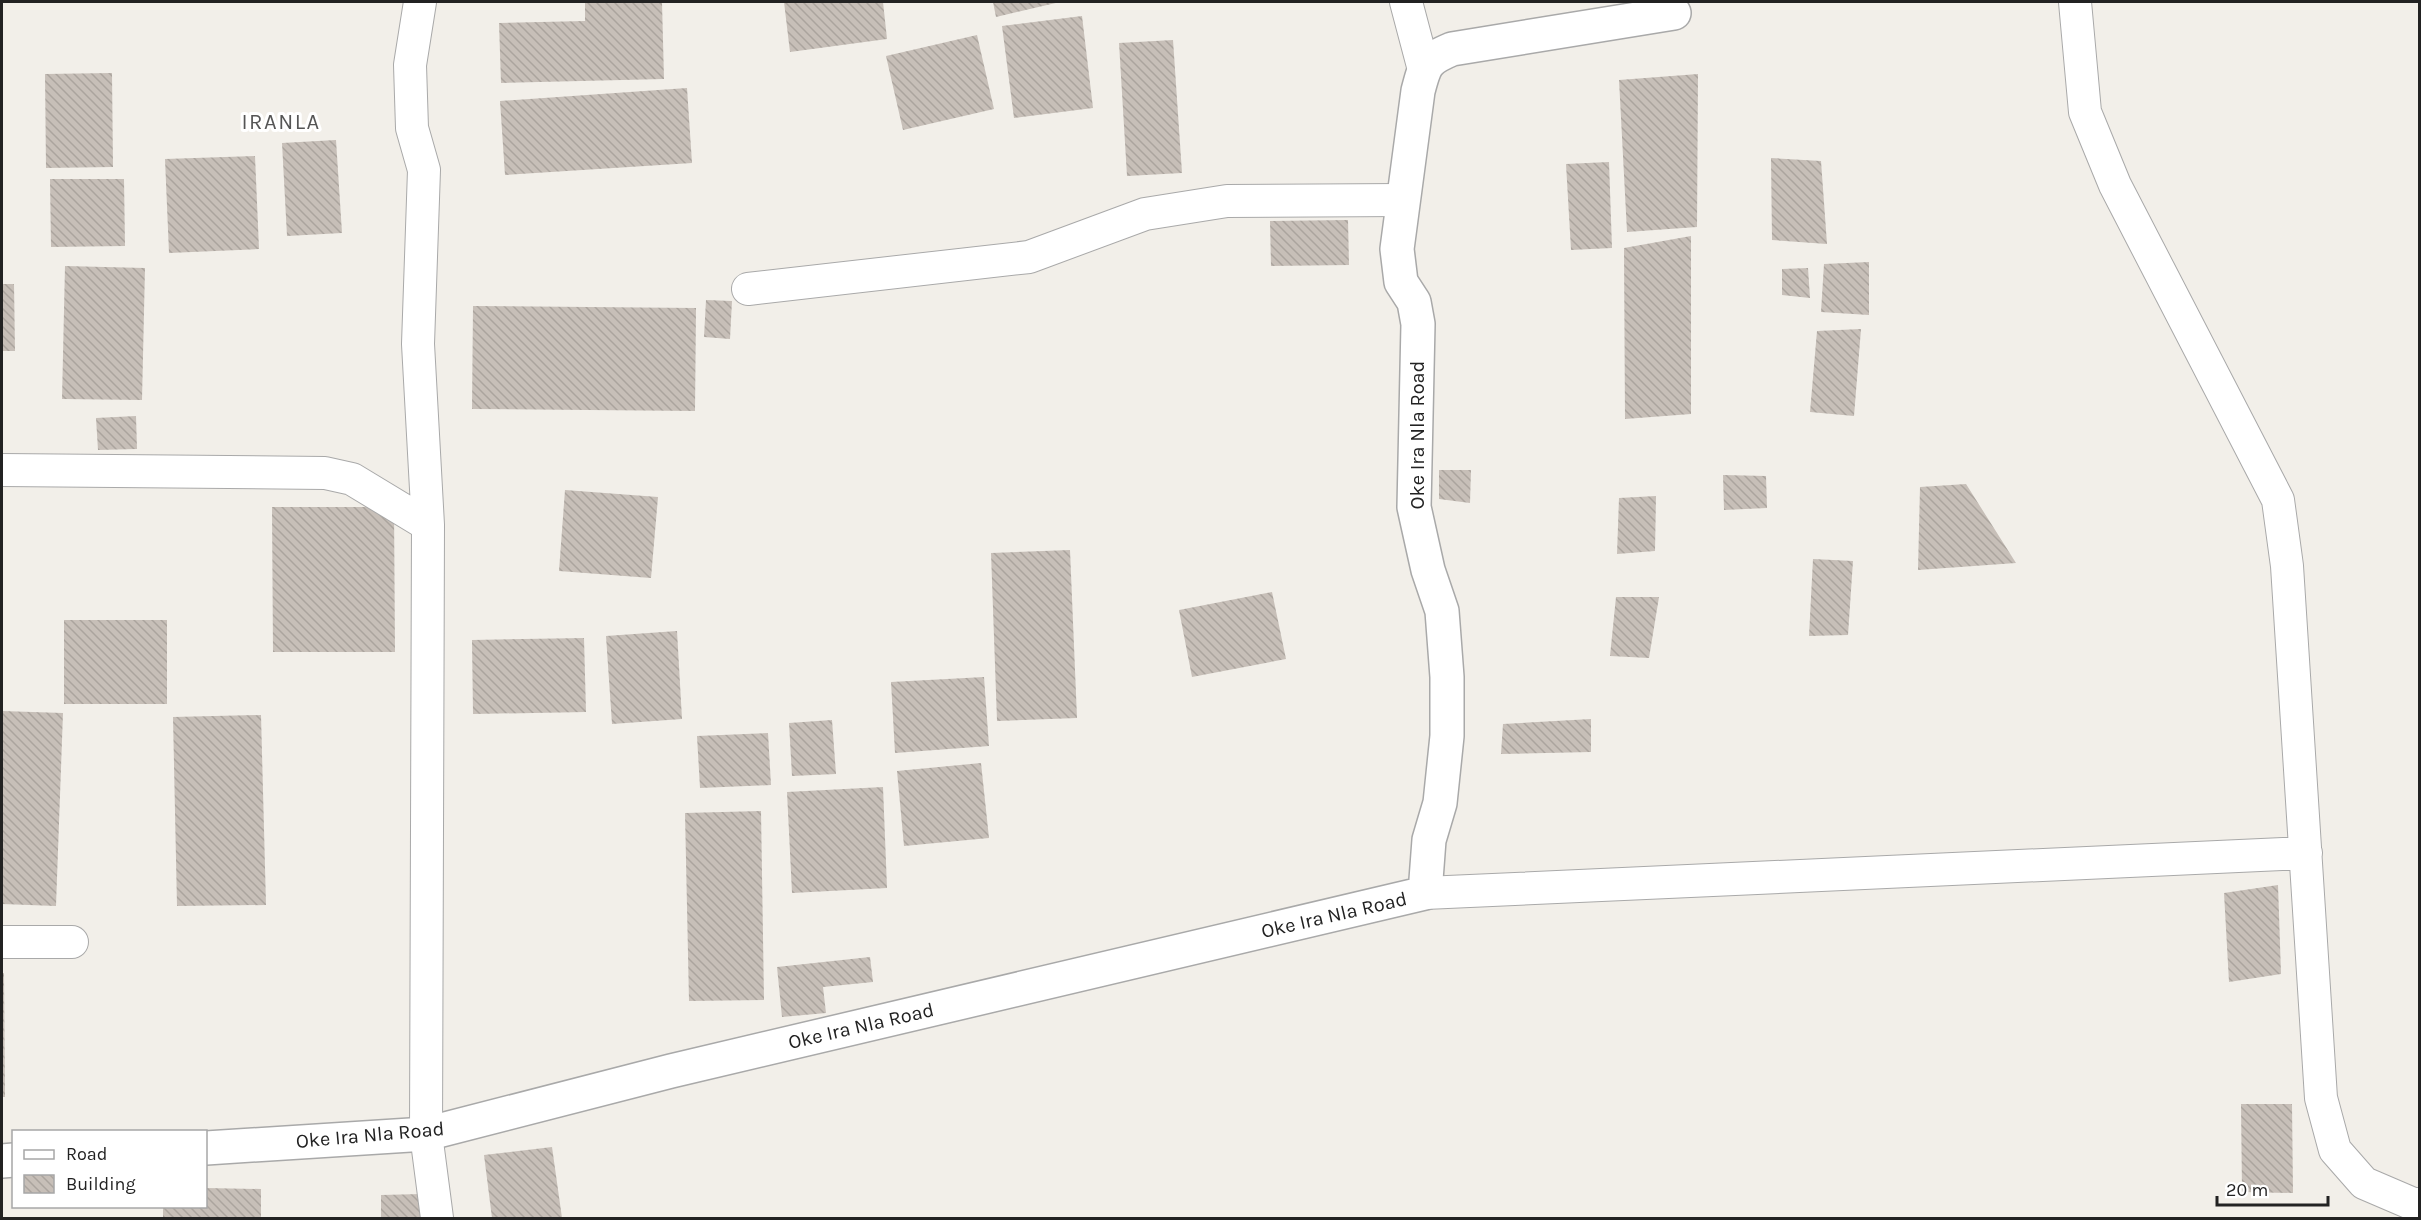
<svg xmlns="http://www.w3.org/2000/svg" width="2421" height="1220" font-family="Karla,sans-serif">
<defs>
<pattern id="building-back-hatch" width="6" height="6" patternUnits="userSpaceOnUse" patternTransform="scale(1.5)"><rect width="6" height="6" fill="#c7bfb8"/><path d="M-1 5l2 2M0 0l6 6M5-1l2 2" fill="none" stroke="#aba49e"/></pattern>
</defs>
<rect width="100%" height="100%" fill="#f2efe9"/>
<!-- building -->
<path fill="url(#building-back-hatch)" d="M585,2H662L664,79L501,83L499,23L585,21Z
M784,2H883L887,39L790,52Z
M993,2H1060L996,17Z
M1082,16L1093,108L1014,118L1002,26Z
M977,35L994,109L903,130L886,56Z
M1173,40L1182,173L1127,176L1119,43Z
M112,73L113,167L46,168L45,74Z
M1698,74L1697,227L1627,232L1619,80Z
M687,88L692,163L505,175L500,101Z
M336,140L342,233L287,236L282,143Z
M255,156L259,249L169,253L165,159Z
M1771,158L1821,161L1827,244L1772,240Z
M1609,162L1612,248L1571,250L1566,164Z
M50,179H124L125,246L51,247Z
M1348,220L1349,265L1271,266L1270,221Z
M1691,236V414L1625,419L1624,248Z
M1869,262V315L1821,312L1824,264Z
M65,266L145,268L142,400L62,399Z
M1808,268L1810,298L1782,295V269Z
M2,284H14L15,351H2Z
M706,300L732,301L730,339L704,337Z
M473,306L696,308L695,411L472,409Z
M1861,329L1854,416L1810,412L1817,331Z
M136,416L137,449L98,450L96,418Z
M1439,470H1471L1470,503L1439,499Z
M1723,475L1766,476L1767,508L1724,510Z
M1966,484L2016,563L1918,570L1920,487Z
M565,490L658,497L651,578L559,571Z
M1656,496L1655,551L1617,554L1619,498Z
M272,507H394L395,652H273Z
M1070,550L1077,718L997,721L991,553Z
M1813,559L1853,561L1848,635L1809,636Z
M1272,592L1286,659L1192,677L1179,610Z
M1616,597H1659L1649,658L1610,656Z
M64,620H167V704H64Z
M677,631L682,719L612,724L606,636Z
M584,638L586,712L473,714L472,640Z
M984,677L989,746L895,753L891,682Z
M2,711L63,713L56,906L2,904Z
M261,715L266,905L177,906L173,717Z
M1591,719V752L1501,754L1503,724Z
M832,720L836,774L792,776L789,723Z
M768,733L771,785L700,788L697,736Z
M981,763L989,838L904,846L897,771Z
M883,787L887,888L792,893L787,792Z
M761,811L764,1000L689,1001L685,813Z
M2278,885L2281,974L2229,982L2224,893Z
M870,957L873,982L823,987L826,1013L782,1017L777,967Z
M2,973H4L5,1097H2Z
M2241,1104H2292L2293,1193L2242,1192Z
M552,1147L562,1218H492L484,1155Z
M206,1188L261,1189V1218H163V1206H206Z
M421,1194L422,1218H381V1195Z"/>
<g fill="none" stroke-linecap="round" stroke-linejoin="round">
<!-- minor casing -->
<g stroke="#a9a9a9" stroke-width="34">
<path id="minor" d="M420,2L410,65L412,128L424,170L418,344L428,525L426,1134L437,1218
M1406,2L1424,70
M2075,2L2085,112L2115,185L2278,500L2287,566L2321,1098L2335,1150L2364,1183L2413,1204H2420
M748,289L1029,257L1145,214L1227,201L1403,200
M2,470L325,473L352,479L428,525
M1425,893L2306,853
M2,942H72"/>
</g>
<!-- tertiary casing -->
<g stroke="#a9a9a9" stroke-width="36">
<path id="tertiary" d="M206,1148L426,1134L671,1071L1425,893L1429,840L1440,803L1447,736V677L1442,611L1428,570L1414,507L1418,324L1414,302L1401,282L1397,249L1418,91C1425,64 1426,60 1452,49L1674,13
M2,1161L14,1160"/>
</g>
<!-- minor -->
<use href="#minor" stroke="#fff" stroke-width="32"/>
<!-- tertiary -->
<use href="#tertiary" stroke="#fff" stroke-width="33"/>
</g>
<g text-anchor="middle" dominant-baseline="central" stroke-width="6" stroke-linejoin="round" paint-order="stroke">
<!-- street labels -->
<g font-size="20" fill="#222" stroke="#fff">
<text transform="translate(1417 435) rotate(-90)">Oke Ira Nla Road</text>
<text transform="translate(1334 915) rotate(-13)">Oke Ira Nla Road</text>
<text transform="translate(861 1026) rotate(-13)">Oke Ira Nla Road</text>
<text transform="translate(370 1135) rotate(-5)">Oke Ira Nla Road</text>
</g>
<!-- quarter labels -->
<g font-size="22" letter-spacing="1.5" fill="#555" stroke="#fff">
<text x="281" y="122">IRANLA</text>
</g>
</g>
<!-- border -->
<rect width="2421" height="1220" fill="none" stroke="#222222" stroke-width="6"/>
<!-- legend -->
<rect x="12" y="1130" width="195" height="78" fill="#ffffff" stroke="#a7a7a7" stroke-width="1.5"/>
<rect x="24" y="1150" width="30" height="9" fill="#ffffff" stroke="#a7a7a7" stroke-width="1.5"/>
<text x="66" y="1160" font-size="18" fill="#222222">Road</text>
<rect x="24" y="1175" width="30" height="18" fill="url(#building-back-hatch)" stroke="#a7a7a7" stroke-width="1.5"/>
<text x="66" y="1190" font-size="18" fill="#222222">Building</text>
<!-- scale -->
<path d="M2217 1196v9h111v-9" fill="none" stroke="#222222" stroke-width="3"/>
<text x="2226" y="1196" font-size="18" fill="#222222" stroke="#ffffff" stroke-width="4.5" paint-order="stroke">20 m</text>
</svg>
